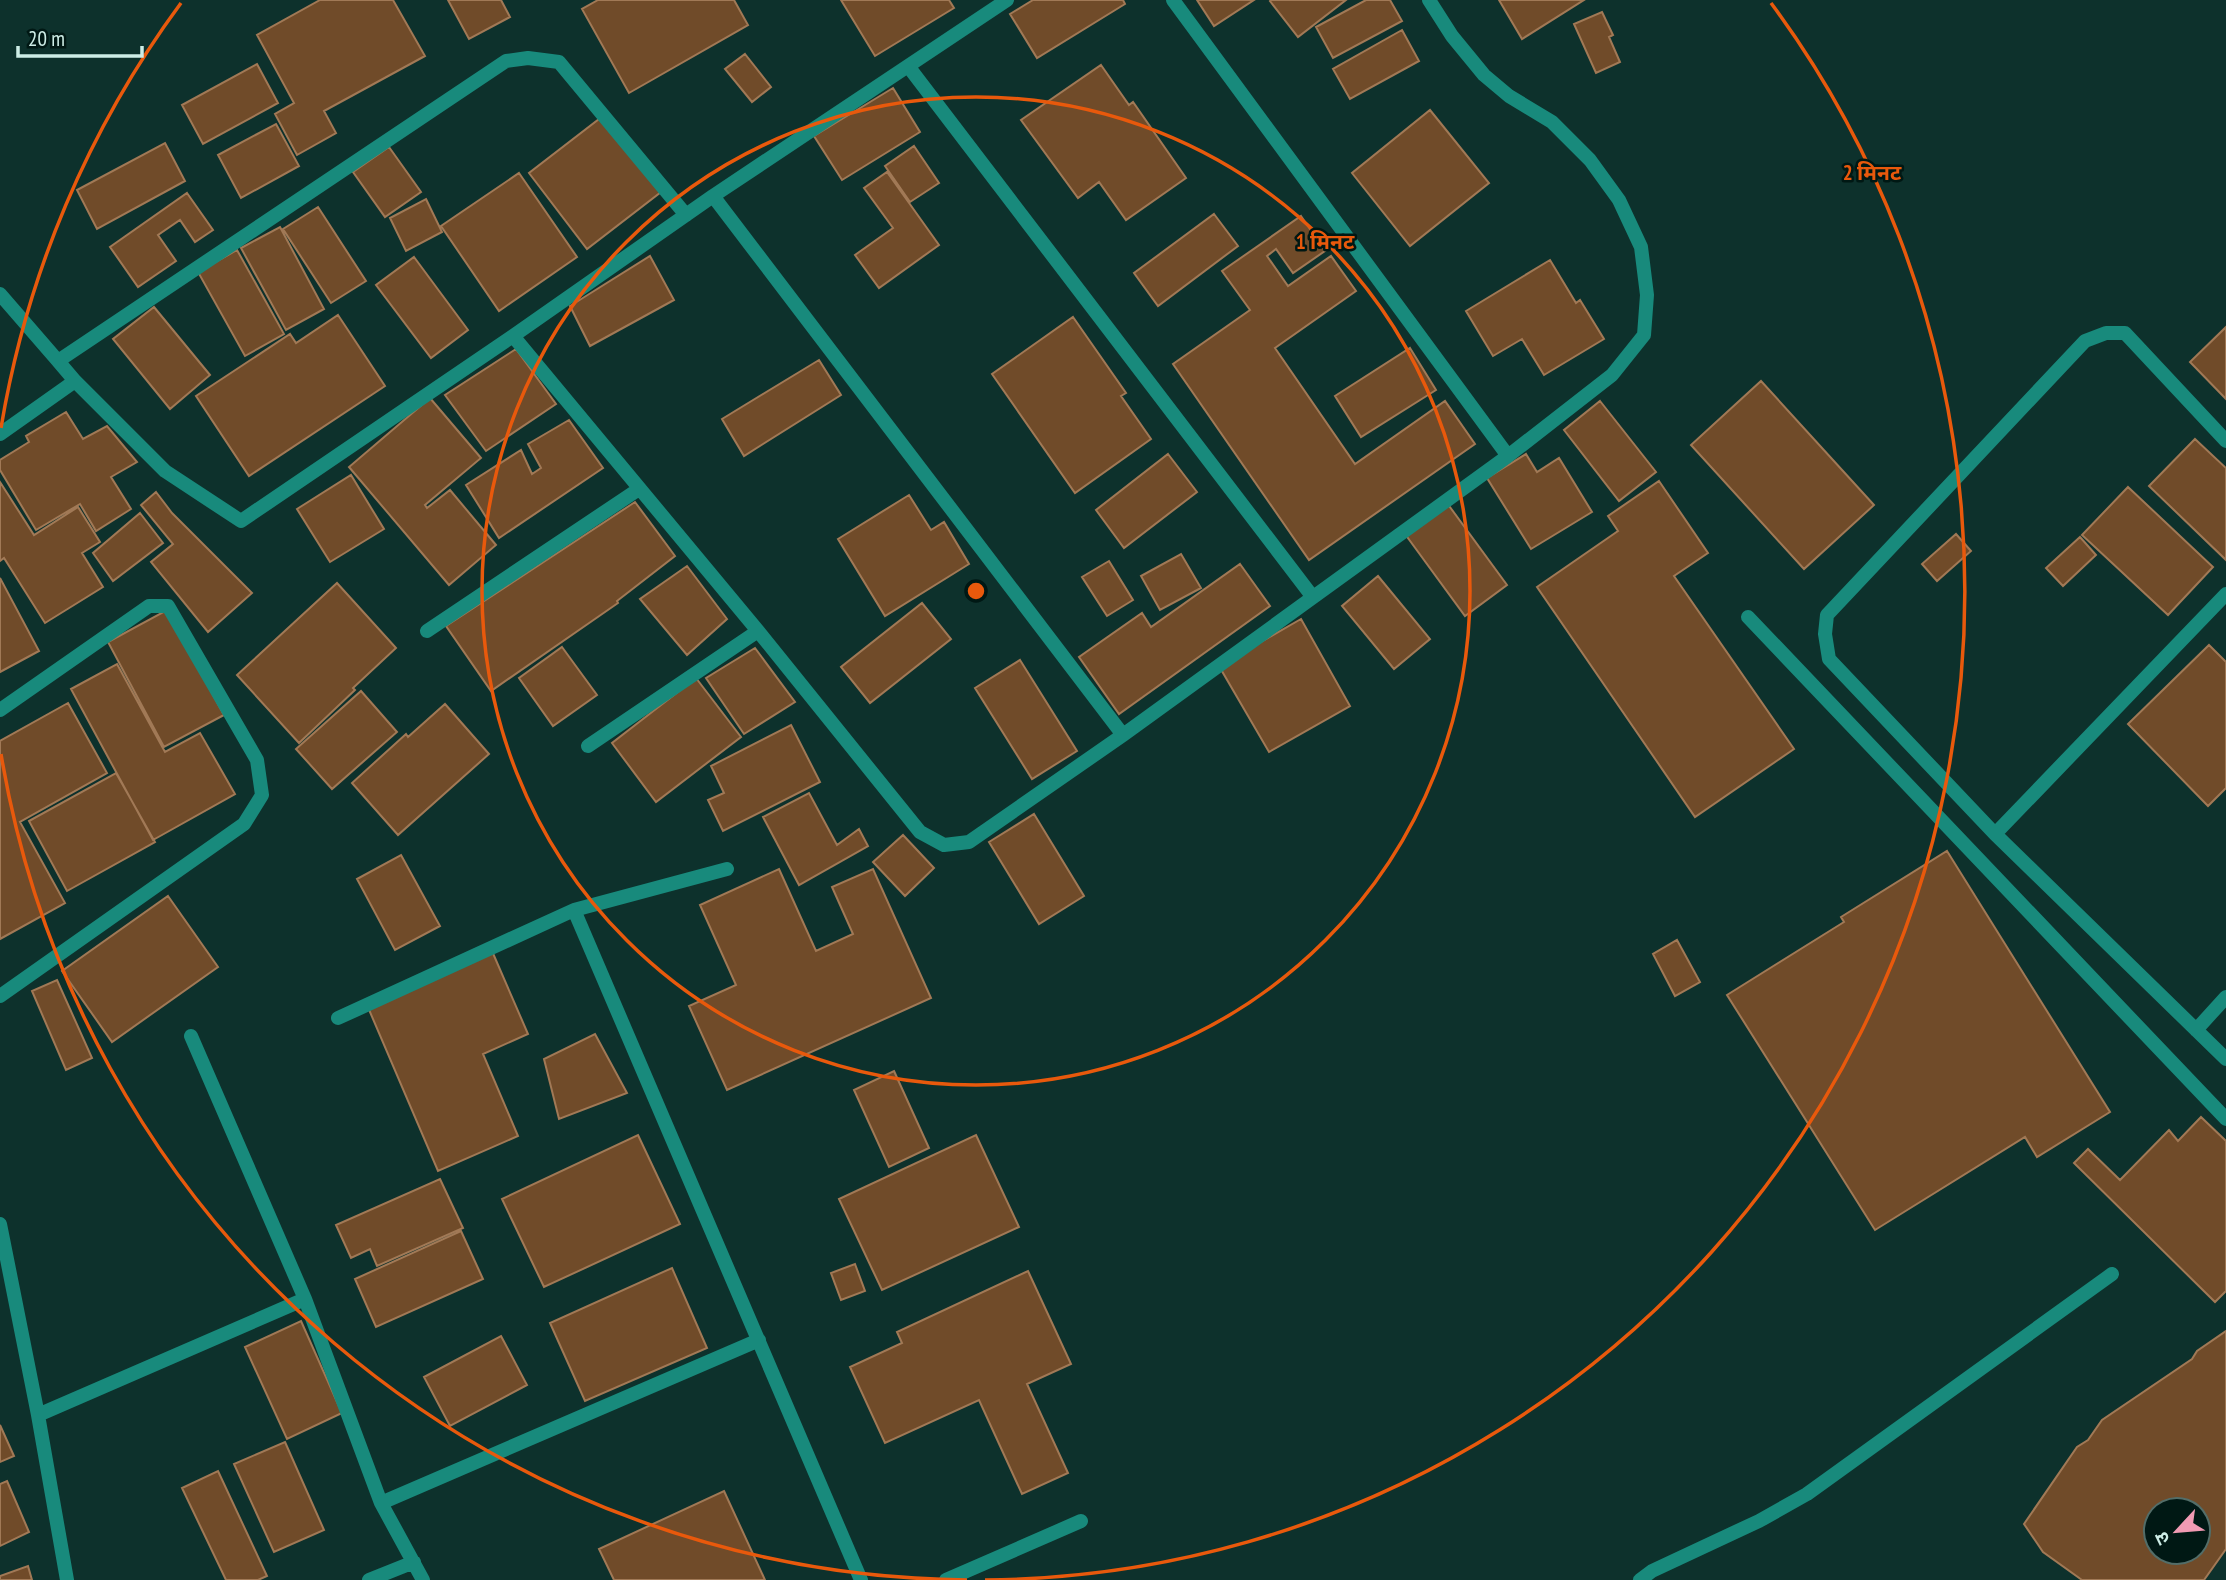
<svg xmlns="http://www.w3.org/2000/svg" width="2226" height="1580" font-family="'PT Sans Narrow','Noto Sans Devanagari',sans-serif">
<rect width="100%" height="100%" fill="#0d312c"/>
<!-- building -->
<path fill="#704b29" stroke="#a17956" stroke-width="2" fill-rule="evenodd" d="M320,0H393L425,56L324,111L336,133L297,155L275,114L294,103L257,35Z
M448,0H501L510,17L469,39Z
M598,0H734L748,25L629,93L582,9Z
M841,0H949L954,8L875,56Z
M1033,0H1123L1125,4L1037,58L1010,14Z
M1197,0H1254L1214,26Z
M1271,0H1346L1298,37L1270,1Z
M1366,0H1390L1402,21L1333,58L1316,27Z
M1499,0H1584L1522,39Z
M1602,12L1613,35L1609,37L1620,62L1596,73L1574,24Z
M1402,30L1419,61L1350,99L1333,69Z
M745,54L771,87L752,102L725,69Z
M257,64L278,103L203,144L182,105Z
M1101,65L1129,105L1133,102L1186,178L1126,220L1099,182L1078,198L1021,120Z
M893,88L920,132L842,180L814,136Z
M1430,110L1489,183L1410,246L1352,173Z
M603,116L661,192L587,249L529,173Z
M276,124L299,166L241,198L218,155Z
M165,143L185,181L97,229L77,190Z
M914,146L939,183L910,202L885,166Z
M389,147L421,192L385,217L353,172Z
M887,172L939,245L879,288L855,255L893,228L864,188Z
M519,173L577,257L499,311L441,226Z
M187,193L213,230L195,242L180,220L158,235L176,261L138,287L110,247Z
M426,199L442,232L406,251L390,218Z
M318,207L366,281L331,303L283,229Z
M1214,214L1238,246L1158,306L1134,273Z
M1301,216L1325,251L1293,273L1276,249L1267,256L1288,286L1331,256L1356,291L1275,348L1355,464L1445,401L1475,444L1309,560L1173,364L1250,310L1222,271Z
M280,227L324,309L286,330L241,248Z
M237,250L284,334L245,356L198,272Z
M650,256L674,300L590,346L570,306Z
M414,257L468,330L431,358L376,285Z
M1550,260L1576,303L1580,300L1604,339L1544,375L1522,339L1493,356L1466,311Z
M154,307L210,375L170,409L113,339Z
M338,315L385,386L249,476L196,396L290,334L296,343Z
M1073,317L1126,393L1121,396L1151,439L1075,493L992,374Z
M2226,327V399L2190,362Z
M1410,348L1436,390L1361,437L1335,396Z
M516,349L556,404L486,451L445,395Z
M819,360L841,395L744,456L722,419Z
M1761,381L1874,505L1804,569L1691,445Z
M430,398L481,458L425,505L427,508L450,490L496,545L449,585L349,467Z
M1600,401L1656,472L1619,501L1564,430Z
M66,412L83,439L107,426L137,462L111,477L131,509L96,531L80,504L36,530L0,470V460L29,442L26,436Z
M569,420L603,468L499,538L466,485L521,450L532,474L541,468L528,444Z
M2195,439L2226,468V560L2149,486Z
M1168,454L1197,492L1124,548L1096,510Z
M1526,454L1537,472L1559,458L1592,512L1531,549L1487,478Z
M351,475L384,529L330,562L297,509Z
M1659,481L1708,553L1674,576L1794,749L1695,817L1537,587L1618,531L1608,516Z
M0,482L34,535L78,507L100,542L82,553L103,587L45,623L4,558L0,561Z
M2128,487L2213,567L2168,615L2082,535Z
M156,492L172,513L252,593L208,632L151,562L173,544L141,505Z
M909,495L931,530L944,522L969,564L885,616L838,539Z
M635,502L675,556L617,601L618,603L491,691L446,626Z
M1447,503L1507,585L1465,616L1405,534Z
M140,513L163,543L113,581L93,553Z
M1956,534L1971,551L1937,581L1922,564Z
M2080,537L2096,555L2063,586L2046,568Z
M1181,554L1201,588L1160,610L1141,576Z
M1109,561L1133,600L1107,616L1082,577Z
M1240,564L1270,606L1119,714L1079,657L1142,613L1151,627Z
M687,566L727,619L687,655L640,599Z
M1378,576L1430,639L1394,669L1342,606Z
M0,578L39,651L0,672Z
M337,583L396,648L353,688L355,690L299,743L237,675Z
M922,603L951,639L870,703L841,667Z
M167,610L224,715L164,747L108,642Z
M1301,619L1350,706L1269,752L1219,666Z
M2209,645L2226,662V788L2208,806L2128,724Z
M562,647L597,695L553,726L519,678Z
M755,648L795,702L744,734L706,678Z
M1020,660L1077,751L1032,779L975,688Z
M117,664L165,752L200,733L235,794L153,840L71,689Z
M696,678L741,737L656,802L612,743Z
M361,691L397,732L332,789L296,749Z
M68,703L107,773L20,822L65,903L0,939V741Z
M445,704L489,754L398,835L352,783L406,734L408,737Z
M791,725L820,782L723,831L708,800L724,793L711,766Z
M116,773L155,842L67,891L29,821Z
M809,793L837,845L859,829L868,846L799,885L763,817Z
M1034,814L1084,896L1039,924L989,842Z
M903,835L934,868L905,896L873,862Z
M1947,851L2110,1112L2037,1157L2025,1137L1875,1230L1727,995L1844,922L1841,917Z
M401,855L440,926L395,950L357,879Z
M779,869L816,951L853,934L832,887L873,869L931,998L727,1090L689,1006L736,985L700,905Z
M168,896L218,967L112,1042L62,971Z
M1677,940L1700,982L1675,996L1653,954Z
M492,951L528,1034L483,1054L518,1136L438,1171L367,1005Z
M57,980L92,1058L66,1070L32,991Z
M595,1034L627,1093L559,1119L544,1059Z
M894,1071L929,1148L889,1167L854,1090Z
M2201,1117L2226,1141V1291L2215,1302L2074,1163L2088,1149L2120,1180L2169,1130L2178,1141Z
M638,1135L680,1224L544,1287L502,1199Z
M976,1135L1019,1227L882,1290L839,1199Z
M440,1179L463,1228L377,1266L370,1249L351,1258L336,1225Z
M461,1231L483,1279L376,1327L355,1279Z
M855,1264L865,1291L841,1300L831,1273Z
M672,1268L707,1348L585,1401L550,1323Z
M1028,1271L1071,1364L1027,1384L1068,1473L1022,1494L979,1400L885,1443L850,1367L902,1343L897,1332Z
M301,1321L342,1413L287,1439L245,1347Z
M2226,1331V1549L2204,1580H2082L2043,1552L2024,1524L2077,1447L2088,1440L2102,1420L2192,1359L2197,1351ZM2156,1510H2198V1552H2156Z
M501,1336L527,1385L450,1426L424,1377Z
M0,1425L14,1456L0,1462Z
M285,1442L324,1530L274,1552L234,1464Z
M218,1471L267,1576L258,1580H226L182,1488Z
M7,1481L29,1532L0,1546V1484Z
M724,1491L765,1580H614L599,1549Z
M28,1566L32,1580H0V1576Z"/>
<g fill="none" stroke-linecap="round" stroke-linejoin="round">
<!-- lane -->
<path stroke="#188a7c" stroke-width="14" d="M1748,617L2226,1119
M1640,1580L1652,1571L1759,1521L1807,1494L2112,1274"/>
<!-- street -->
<path stroke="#188a7c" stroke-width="14" d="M1173,0L1508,456
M908,66L1312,596
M713,196L1123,735
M0,294L58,361
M513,336L758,631L920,832L944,845L969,842L1123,735L1508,456L1612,375L1644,335L1647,295L1641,247L1619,200L1590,160L1552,122L1509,96L1484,75L1452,36L1429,0
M75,381L58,361L506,61L528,58L559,62L686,215
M0,434L75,381L165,471L241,521L513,336L713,196L1007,0
M2226,441L2125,333H2106L2085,341L1827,615L1825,634L1829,659L1995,834L2226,1059
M427,631L639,489
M0,710L149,606H168L257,760L262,795L244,824L0,996
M588,746L758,631
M1995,834L2226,594
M727,869L574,910L861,1580
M338,1018L574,910
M2196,1030L2226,997
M191,1036L305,1299
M0,1224L38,1415L67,1580
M38,1415L305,1299L381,1503L759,1340
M381,1503L423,1580
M369,1580L414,1562
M946,1580L1081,1521"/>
</g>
<!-- distance rings -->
<g fill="none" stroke="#e8590c" stroke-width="3.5">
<circle cx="976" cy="591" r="494"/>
<path d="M967 1580A989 989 0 0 1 1 754M1 428A989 989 0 0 1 181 3M1771 3A989 989 0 0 1 985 1580"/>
</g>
<circle cx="976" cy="591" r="10" fill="#e8590c" stroke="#001814" stroke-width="3.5"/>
<g font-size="21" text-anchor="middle" font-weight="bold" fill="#e8590c" stroke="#001814" stroke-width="5" stroke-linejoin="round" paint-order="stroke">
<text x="1872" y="180">2 मिनट</text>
<text x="1325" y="249">1 मिनट</text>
</g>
<!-- north arrow -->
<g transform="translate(2177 1531) rotate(244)"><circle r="33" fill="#001814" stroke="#526d68" stroke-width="2"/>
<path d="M0-5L12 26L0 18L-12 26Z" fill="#f19ab3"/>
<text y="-10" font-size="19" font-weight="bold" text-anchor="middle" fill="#cdede6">उ</text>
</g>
<!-- scale -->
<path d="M18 46v10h124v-10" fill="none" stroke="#cdede6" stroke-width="3.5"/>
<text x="28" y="46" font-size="21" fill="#cdede6" stroke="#001814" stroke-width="5" paint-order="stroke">20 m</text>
</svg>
